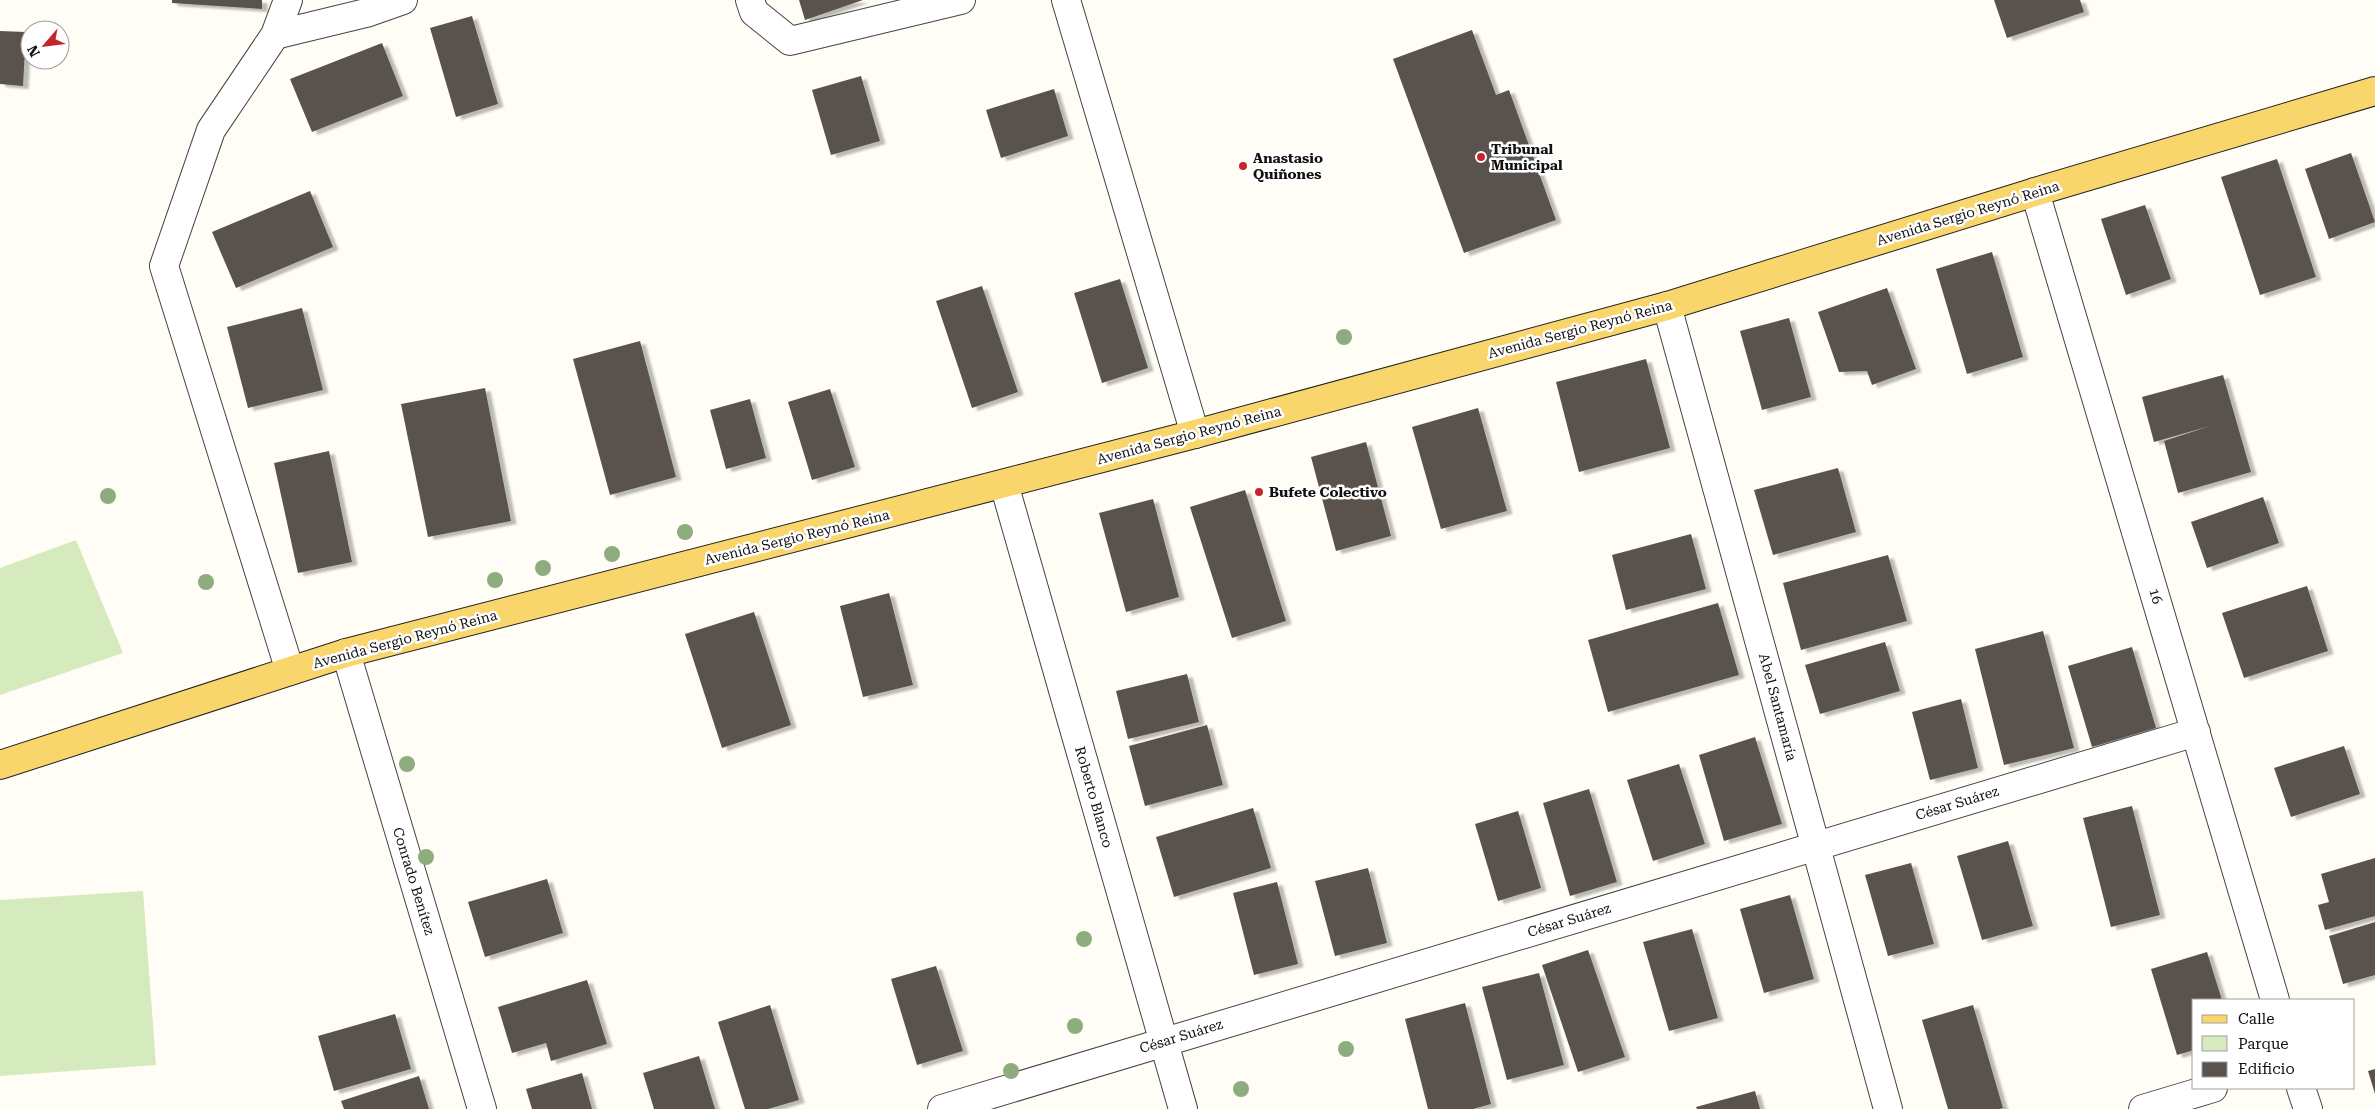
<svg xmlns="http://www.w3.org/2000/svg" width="2375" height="1109" font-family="'Roboto Serif',serif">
<defs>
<filter id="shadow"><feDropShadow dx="5.5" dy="3" stdDeviation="1" flood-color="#0004"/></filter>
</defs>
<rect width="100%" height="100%" fill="#fffdf5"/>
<!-- green -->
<path fill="#d5ebbd" d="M76,540L123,653L0,695V568Z
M143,891L156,1065L0,1076V900Z"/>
<!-- building -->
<path fill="#5a524d" filter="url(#shadow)" d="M172,0H262V9L172,3Z
M799,0H863L805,20Z
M1994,0H2080L2084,12L2007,38Z
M472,16L498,104L456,117L430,28Z
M1472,30L1496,95L1509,90L1556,220L1464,253L1393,59Z
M0,31L26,32L23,86L0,84Z
M382,43L403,96L312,132L290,79Z
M861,76L880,141L831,155L812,90Z
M1054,89L1068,136L1001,158L986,110Z
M2351,153L2375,222L2329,239L2305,169Z
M2277,159L2316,277L2260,295L2221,177Z
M310,191L333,247L236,288L212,232Z
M2145,205L2171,279L2126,295L2101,219Z
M1992,252L2023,357L1967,374L1936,269Z
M1120,279L1148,368L1102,383L1074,293Z
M982,286L1018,392L972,408L936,301Z
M1887,288L1916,369L1872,385L1867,371L1839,372L1818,312Z
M302,308L323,390L248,408L227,327Z
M1789,318L1811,397L1762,410L1740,331Z
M640,341L676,477L610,495L573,359Z
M1646,359L1670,448L1579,472L1556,382Z
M2223,375L2251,472L2178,493L2164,441L2210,426L2154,442L2142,397Z
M485,388L511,521L428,537L401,404Z
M830,389L855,467L812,480L788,402Z
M750,399L766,458L726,469L710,410Z
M1478,408L1507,511L1441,529L1412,427Z
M1366,442L1391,536L1336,551L1311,457Z
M329,451L352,562L298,573L274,463Z
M1838,468L1856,532L1773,555L1754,490Z
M1245,490L1286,621L1232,638L1190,507Z
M2263,497L2279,543L2207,568L2191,522Z
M1153,499L1179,597L1126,612L1099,513Z
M1691,534L1706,589L1626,610L1612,555Z
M1888,555L1907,621L1801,650L1783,583Z
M2307,586L2328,651L2244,678L2222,613Z
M889,593L913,685L863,697L840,606Z
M1718,603L1739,675L1608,712L1588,640Z
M754,612L791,725L722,748L685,634Z
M2043,631L2074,748L2004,765L1975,649Z
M1885,642L1900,691L1820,714L1805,665Z
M2132,647L2156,728L2092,747L2068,666Z
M1187,674L1199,722L1128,739L1116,691Z
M1961,699L1978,768L1930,780L1912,712Z
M1207,725L1223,785L1145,806L1129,746Z
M1755,737L1782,824L1724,841L1699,755Z
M2344,746L2360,794L2291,817L2274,768Z
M1679,764L1705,844L1653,861L1627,780Z
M1589,789L1617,882L1570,896L1543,803Z
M2132,806L2160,915L2111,927L2083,818Z
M1253,808L1271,868L1174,897L1156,837Z
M1518,811L1541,888L1498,901L1475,824Z
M2008,841L2033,926L1982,940L1957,856Z
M2375,858V916L2325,930L2318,905L2329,902L2321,874Z
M1911,863L1934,944L1888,956L1865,875Z
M1368,868L1387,943L1335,956L1315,881Z
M547,879L563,933L485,957L468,902Z
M1277,882L1298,964L1254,975L1233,893Z
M1790,895L1814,979L1764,993L1740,909Z
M2375,922V975L2343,984L2329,936Z
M1692,929L1718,1018L1669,1031L1643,942Z
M1588,950L1625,1057L1578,1072L1542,965Z
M2207,952L2222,1000H2194V1050L2177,1055L2151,969Z
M936,966L963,1051L917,1065L891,979Z
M1539,973L1564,1065L1507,1080L1482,987Z
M587,980L607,1044L551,1061L546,1043L512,1053L498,1007Z
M1465,1003L1491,1104L1473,1109H1428L1405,1019Z
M770,1005L799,1100L768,1109H745L718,1022Z
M1973,1005L2003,1108L1999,1109H1948L1922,1020Z
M395,1014L411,1069L334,1091L318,1036Z
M699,1056L715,1109H654L643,1073Z
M2375,1069V1094L2368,1071Z
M582,1073L592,1109H532L526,1089Z
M419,1076L429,1109H344L341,1101Z
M1755,1091L1760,1109H1697L1696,1107Z"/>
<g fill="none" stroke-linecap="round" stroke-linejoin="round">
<!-- minor casing -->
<g stroke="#444" stroke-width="30">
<path id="minor" d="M288,0L275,35L211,130L164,266L290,671
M750,0L754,12L790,41L961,0
M1066,0L1195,434
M275,35L366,13L403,0
M2035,192L2275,1000
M1667,306L1888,1109
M1004,484L1183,1109
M346,653L482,1109
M2301,1088L2308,1109
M942,1109L2196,732
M2143,1109L2213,1088"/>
</g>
<!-- major casing -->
<g stroke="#222" stroke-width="30">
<path id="major" d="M0,765L346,653L1195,434L1667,306L2035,192L2375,91"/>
</g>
<!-- minor -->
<use href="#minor" stroke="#fff" stroke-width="28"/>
<!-- major -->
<use href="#major" stroke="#f9d66b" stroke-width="28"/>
</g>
<!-- trees -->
<g fill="#8dad7f">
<circle cx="1344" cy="337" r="8"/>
<circle cx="108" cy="496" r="8"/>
<circle cx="685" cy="532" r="8"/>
<circle cx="612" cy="554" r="8"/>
<circle cx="543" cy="568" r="8"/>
<circle cx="495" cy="580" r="8"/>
<circle cx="206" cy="582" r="8"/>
<circle cx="407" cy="764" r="8"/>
<circle cx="426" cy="857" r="8"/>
<circle cx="1084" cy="939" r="8"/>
<circle cx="1075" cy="1026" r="8"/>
<circle cx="1346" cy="1049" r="8"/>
<circle cx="1011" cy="1071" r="8"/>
<circle cx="1241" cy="1089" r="8"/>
</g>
<!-- markers -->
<g fill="#c4262e" stroke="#fff" stroke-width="2">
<circle cx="1481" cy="157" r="5"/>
<circle cx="1243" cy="166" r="5"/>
<circle cx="1259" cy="492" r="5"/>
</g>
<g text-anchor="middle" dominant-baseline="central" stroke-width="5" stroke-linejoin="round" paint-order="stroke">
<!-- poi labels -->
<g font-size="14" font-weight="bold" fill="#111" stroke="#fff" text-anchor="start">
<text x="1491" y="149">Tribunal<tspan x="1491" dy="16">Municipal</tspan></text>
<text x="1253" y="158">Anastasio<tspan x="1253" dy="16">Quiñones</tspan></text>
<text x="1269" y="492">Bufete Colectivo</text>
</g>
<!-- street labels -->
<g font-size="14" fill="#111" stroke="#fff">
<text transform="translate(1968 213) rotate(-17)">Avenida Sergio Reynó Reina</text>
<text transform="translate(1580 329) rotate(-15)">Avenida Sergio Reynó Reina</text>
<text transform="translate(1189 435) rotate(-15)">Avenida Sergio Reynó Reina</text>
<text transform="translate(797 537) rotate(-14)">Avenida Sergio Reynó Reina</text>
<text transform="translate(2156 596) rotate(73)">16</text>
<text transform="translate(405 639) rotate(-15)">Avenida Sergio Reynó Reina</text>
<text transform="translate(1778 707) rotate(75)">Abel Santamaría</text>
<text transform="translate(1094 797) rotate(74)">Roberto Blanco</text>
<text transform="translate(1957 803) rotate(-17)">César Suárez</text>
<text transform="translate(414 881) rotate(73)">Conrado Benítez</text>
<text transform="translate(1569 920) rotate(-17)">César Suárez</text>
<text transform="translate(1181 1036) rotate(-17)">César Suárez</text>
</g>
</g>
<!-- legend -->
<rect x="2192" y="999" width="162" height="90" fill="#ffffff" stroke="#a0a0a0"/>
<rect x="2202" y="1015" width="25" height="8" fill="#f9d66b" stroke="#a0a0a0"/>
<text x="2238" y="1024" font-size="15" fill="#111111">Calle</text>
<rect x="2202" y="1036" width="25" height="15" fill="#d5ebbd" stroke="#a0a0a0"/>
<text x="2238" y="1049" font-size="15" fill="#111111">Parque</text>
<rect x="2202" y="1062" width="25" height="15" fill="#5a524d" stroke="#a0a0a0"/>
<text x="2238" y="1074" font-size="15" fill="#111111">Edificio</text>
<!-- north arrow -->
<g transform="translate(45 45) rotate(242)"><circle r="24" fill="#ffffff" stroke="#a0a0a0"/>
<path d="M0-4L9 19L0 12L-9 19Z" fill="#c4262e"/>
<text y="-8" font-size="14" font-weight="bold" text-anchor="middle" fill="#111111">N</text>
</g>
</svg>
